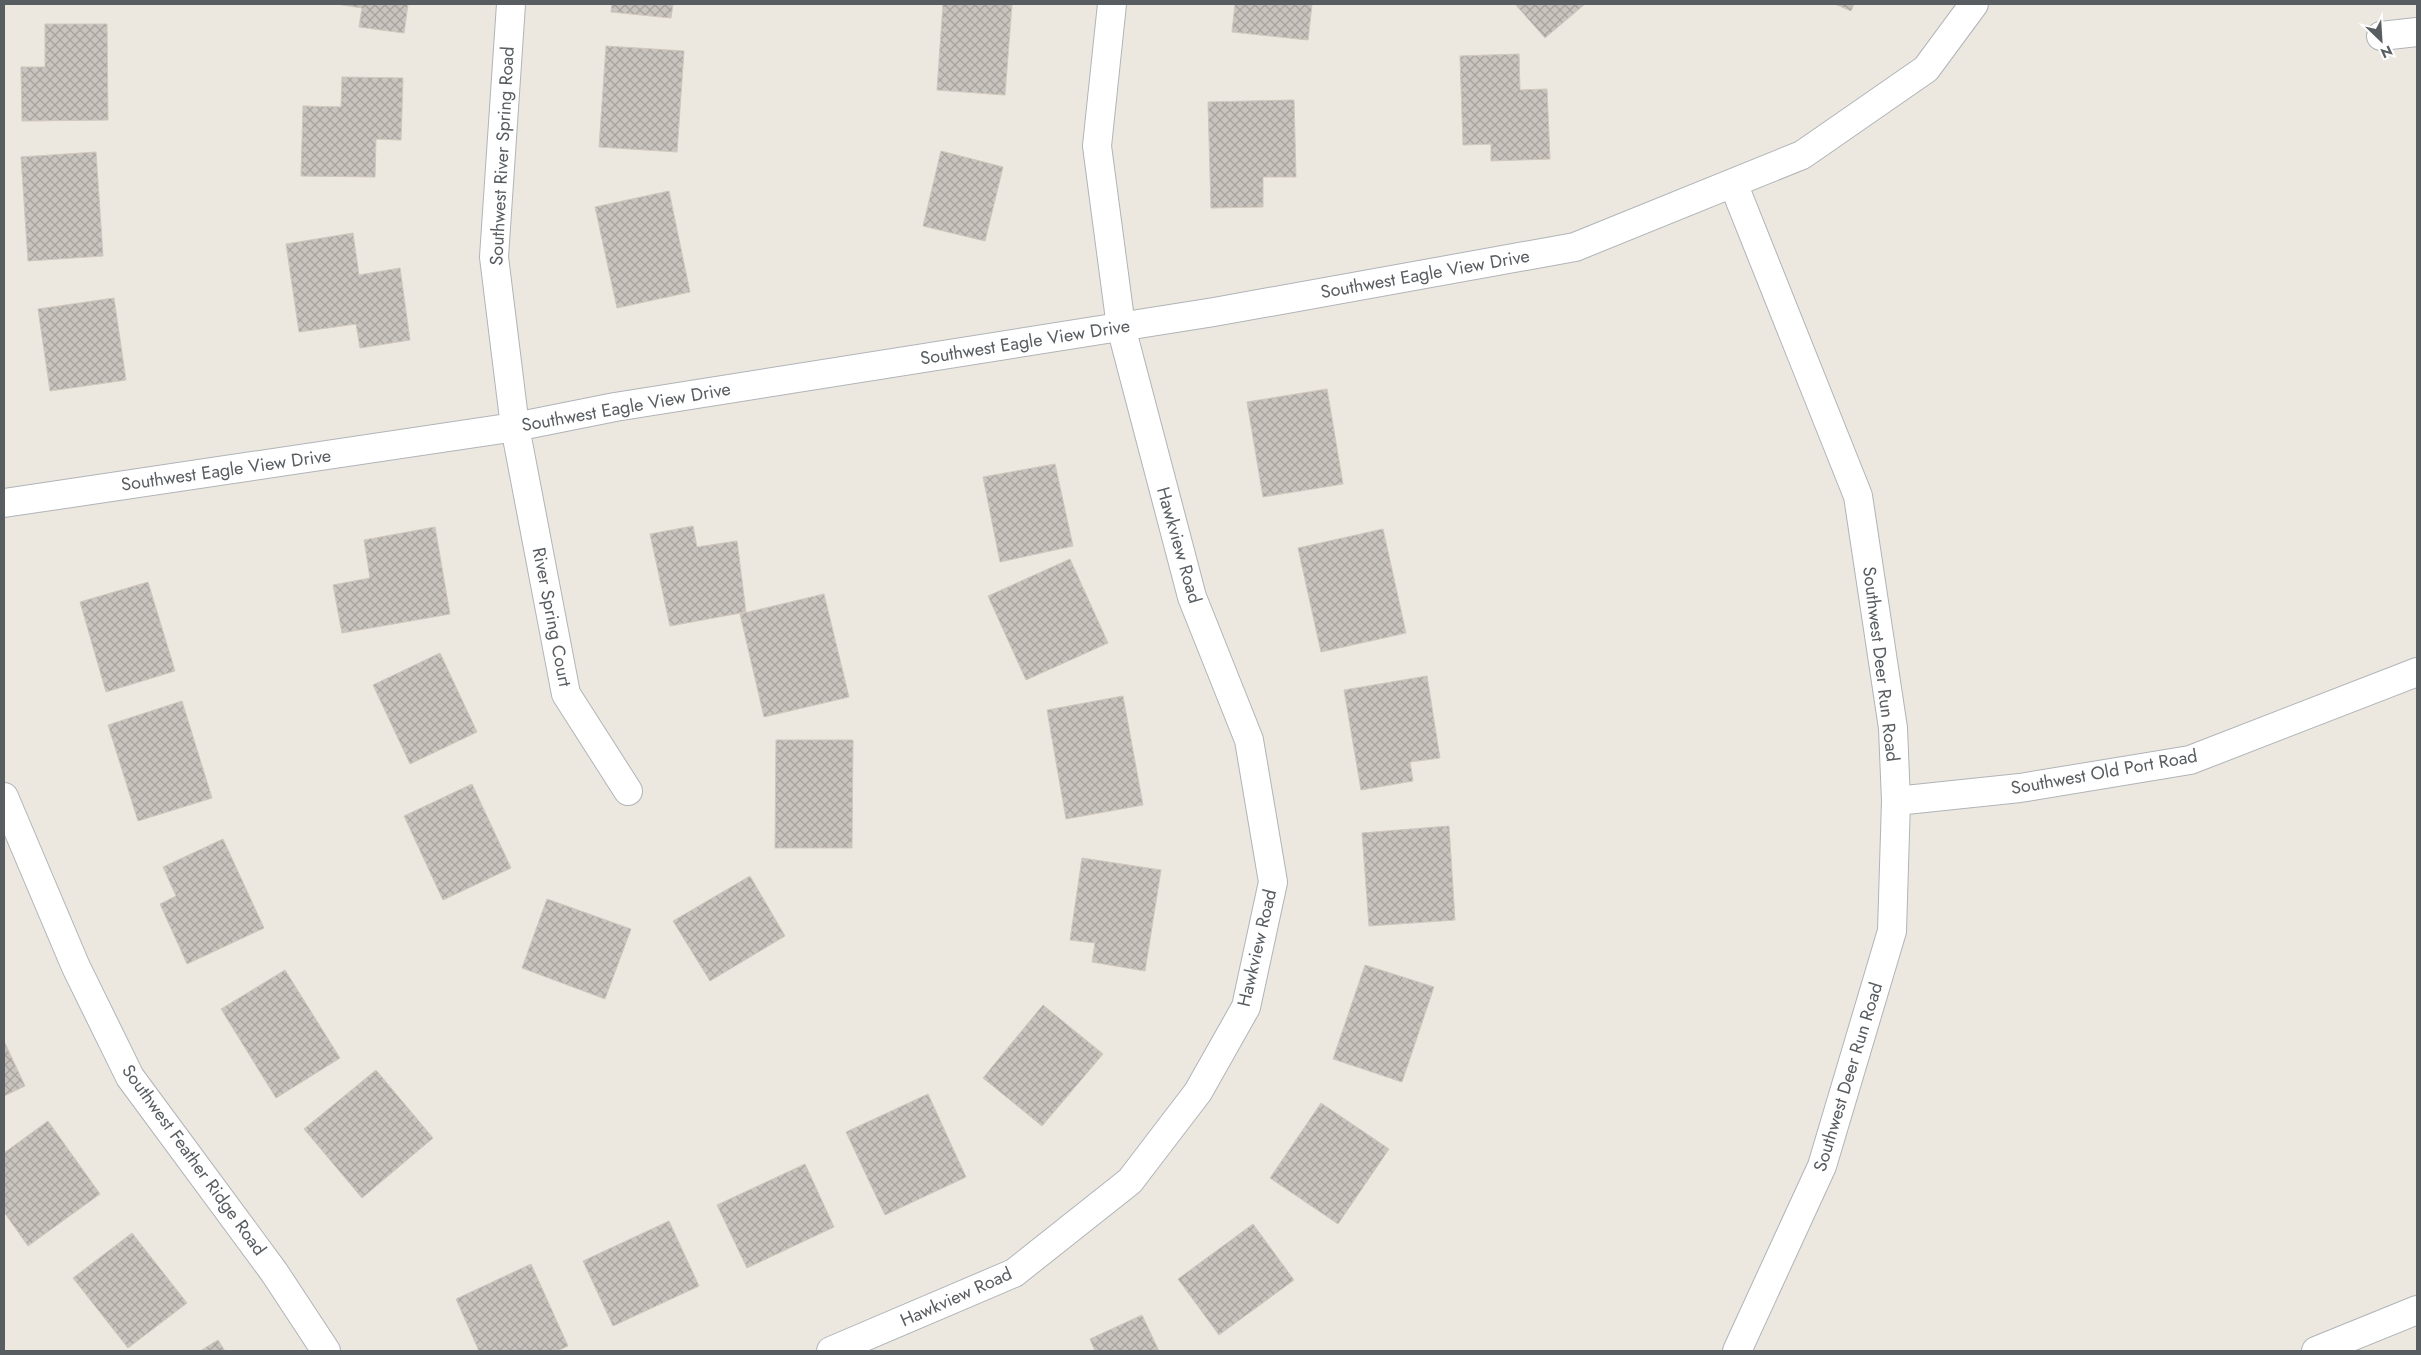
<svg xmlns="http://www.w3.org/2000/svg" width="2421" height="1355" font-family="Jost,sans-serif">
<defs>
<pattern id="building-cross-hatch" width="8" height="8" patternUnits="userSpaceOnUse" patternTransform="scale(1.25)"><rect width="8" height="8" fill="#c9c4be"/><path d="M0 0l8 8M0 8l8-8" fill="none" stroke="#a6a29e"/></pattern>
</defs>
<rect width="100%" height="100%" fill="#ece7df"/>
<!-- building -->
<path fill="url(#building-cross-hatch)" stroke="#d1c7bd" d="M336,4H408L404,33L359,27L362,8Z
M612,4H673L671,18L611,12Z
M943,4H1012L1005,95L937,90Z
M1235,4H1312L1308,40L1232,32Z
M1515,4H1585L1545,38Z
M1835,4H1854L1851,11Z
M45,24H107L108,120L22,121L21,67H45Z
M606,46L684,51L677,152L599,147Z
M1519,54L1520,90L1547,89L1550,159L1491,161V144L1463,145L1460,56Z
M342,77L403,78L401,140L376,139L375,177L301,176L303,106L341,107Z
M1294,100L1296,177H1263V207L1211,208L1208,102Z
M941,151L1003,167L985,241L923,226Z
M96,152L103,256L28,261L21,157Z
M669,191L690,292L617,308L595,207Z
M353,233L359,275L400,268L410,340L360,348L356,324L299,332L286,244Z
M114,298L126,380L50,391L38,309Z
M1327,389L1343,484L1263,497L1247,402Z
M1055,464L1073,546L1000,562L983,477Z
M693,526L697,547L737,541L746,612L670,626L650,534Z
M435,527L450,614L342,633L333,585L370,578L364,540Z
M1383,529L1406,633L1321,652L1298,548Z
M1070,559L1108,643L1026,680L988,596Z
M148,582L175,671L106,692L80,602Z
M824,594L849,697L764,717L740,614Z
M440,653L477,732L410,764L373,685Z
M1427,676L1440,758L1410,762L1413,781L1361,790L1344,690Z
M1123,696L1143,805L1066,819L1047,710Z
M182,701L212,798L138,821L108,725Z
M776,740H853L852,848H775Z
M472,784L511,868L443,900L404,816Z
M1449,826L1455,920L1369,926L1362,833Z
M223,839L264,928L187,964L160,904L176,896L163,867Z
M1082,858L1161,870L1145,971L1092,962L1095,943L1070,940Z
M750,876L785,936L710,981L673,921Z
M547,899L631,929L605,999L522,968Z
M1365,965L1434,987L1402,1082L1333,1059Z
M285,970L340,1058L276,1098L221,1009Z
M1043,1005L1103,1054L1042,1126L983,1078Z
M4,1041L25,1086L4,1096Z
M376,1070L433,1138L362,1198L304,1129Z
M928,1094L966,1177L885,1215L846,1132Z
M1321,1103L1389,1149L1338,1224L1270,1178Z
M48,1121L100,1194L28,1246L4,1212V1153Z
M805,1164L834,1227L747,1268L717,1205Z
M669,1221L699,1286L613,1326L583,1261Z
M1253,1224L1294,1280L1219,1335L1178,1279Z
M132,1233L187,1303L128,1348L73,1278Z
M531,1264L568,1346L557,1351H479L456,1299Z
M1142,1315L1159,1351H1095L1090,1339Z
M218,1340L225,1351H200Z"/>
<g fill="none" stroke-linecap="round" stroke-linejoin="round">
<!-- minor casing -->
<g stroke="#b0b4b8" stroke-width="30">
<path id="minor" d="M511,4L494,257L515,427L566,694L628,791
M2381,36L2417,32
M1733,183L1858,496L1893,728L1896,801L1892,931L1822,1166L1737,1351
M4,503L515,427L615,407L1214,312L1575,247L1802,155L1926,69L1974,4
M4,797L76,967L130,1077L274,1272L326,1351
M1896,801L2020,788L2190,760L2417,672
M831,1351L1014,1273L1130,1181L1198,1092L1246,1007L1273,882L1249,740L1192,597L1121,327L1097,146L1112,4
M2316,1351L2417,1310"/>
</g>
<!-- minor -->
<use href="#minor" stroke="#fff" stroke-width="28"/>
</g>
<g text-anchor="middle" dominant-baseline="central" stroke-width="4" stroke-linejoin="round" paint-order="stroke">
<!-- street labels -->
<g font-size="18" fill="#585d61" stroke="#fff">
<text transform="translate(502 156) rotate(-87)">Southwest River Spring Road</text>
<text transform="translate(1425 274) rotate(-10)">Southwest Eagle View Drive</text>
<text transform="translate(1025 342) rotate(-9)">Southwest Eagle View Drive</text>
<text transform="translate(626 407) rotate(-10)">Southwest Eagle View Drive</text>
<text transform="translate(226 470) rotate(-8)">Southwest Eagle View Drive</text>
<text transform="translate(1179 545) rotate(74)">Hawkview Road</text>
<text transform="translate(552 617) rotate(79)">River Spring Court</text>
<text transform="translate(1881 664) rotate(83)">Southwest Deer Run Road</text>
<text transform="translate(2104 772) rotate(-10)">Southwest Old Port Road</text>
<text transform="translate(1257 948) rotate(-77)">Hawkview Road</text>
<text transform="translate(1848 1077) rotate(-73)">Southwest Deer Run Road</text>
<text transform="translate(194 1160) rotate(54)">Southwest Feather Ridge Road</text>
<text transform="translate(956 1297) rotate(-24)">Hawkview Road</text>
</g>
</g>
<!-- border -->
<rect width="2421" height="1355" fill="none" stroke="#585d61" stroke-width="10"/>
<!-- north arrow -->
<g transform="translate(2381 40) rotate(155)" stroke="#ffffff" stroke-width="4" paint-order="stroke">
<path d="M0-4L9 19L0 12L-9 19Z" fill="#585d61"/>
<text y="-8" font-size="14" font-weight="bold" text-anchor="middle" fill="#585d61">N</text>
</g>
</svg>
